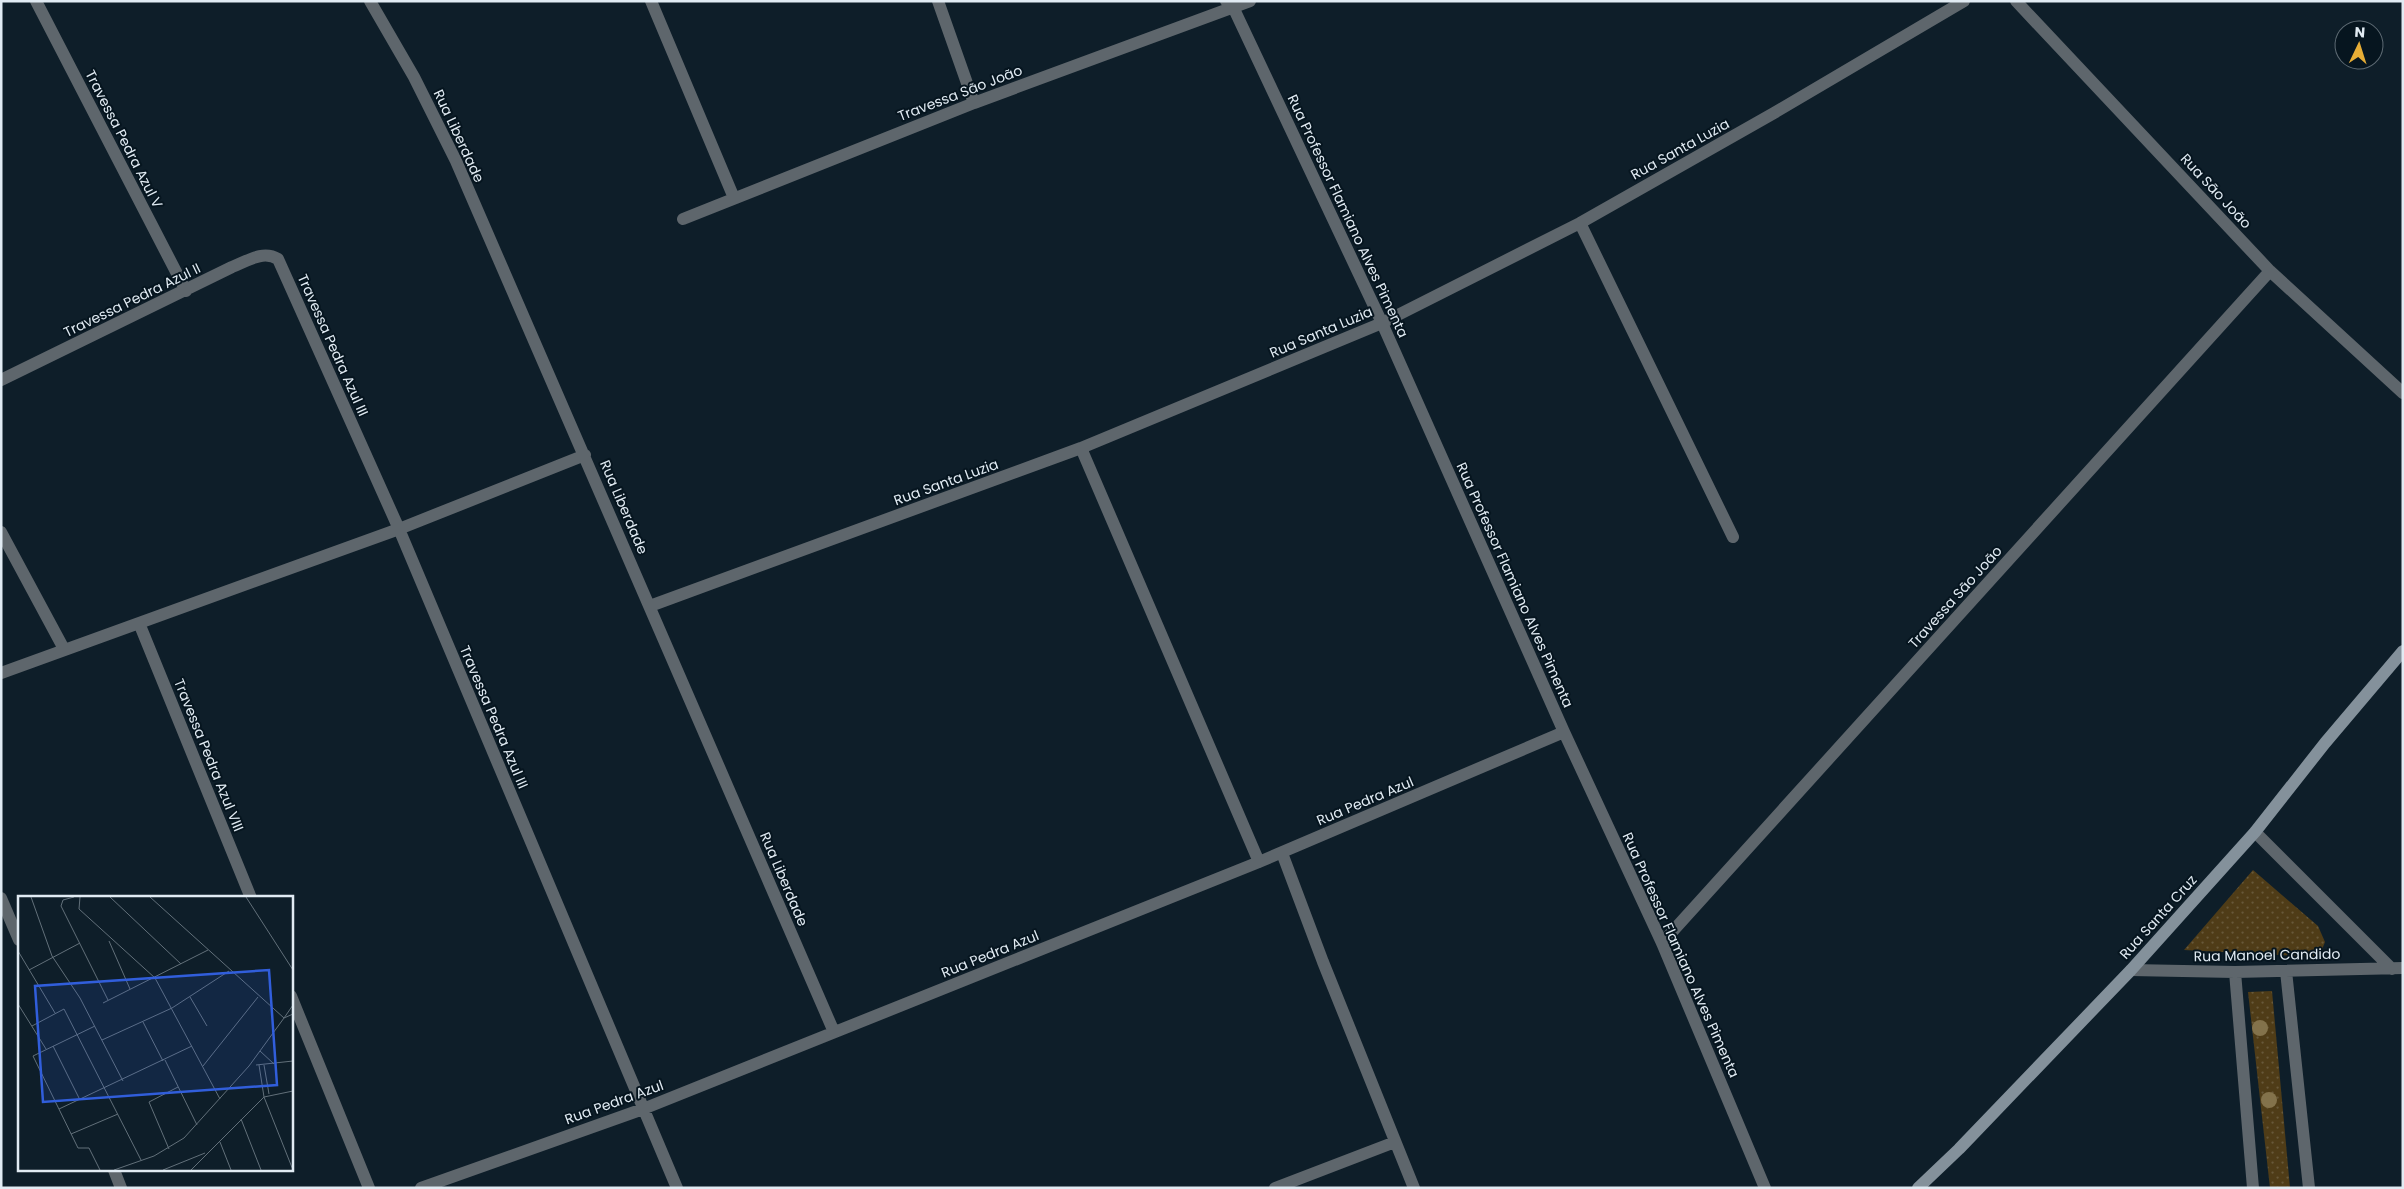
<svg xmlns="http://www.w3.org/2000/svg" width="2404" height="1189" font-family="Poppins,sans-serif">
<defs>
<pattern id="grass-dots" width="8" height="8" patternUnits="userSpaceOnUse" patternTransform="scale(1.25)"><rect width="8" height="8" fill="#4f3c17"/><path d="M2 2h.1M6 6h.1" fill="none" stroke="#685839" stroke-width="1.8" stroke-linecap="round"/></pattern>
</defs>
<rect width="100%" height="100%" fill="#0e1e29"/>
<!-- grass -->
<path fill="url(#grass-dots)" d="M2253,870L2318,926L2325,942L2319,957L2184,950Z
M2272,991L2290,1188H2270L2248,992Z"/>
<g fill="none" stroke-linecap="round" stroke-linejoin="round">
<!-- street -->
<path stroke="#5e666c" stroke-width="12" d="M36,1L186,291
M370,1L414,77L456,161L834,1032
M651,1L734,198
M938,1L974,103
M1226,1L1234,9L1382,323L1564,732L1662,943L1765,1188
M2016,1L2270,271L2403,393
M683,219L974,103L1250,1
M1580,223L1733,537
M1,380L232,267C247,261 263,250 278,259L399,529L677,1188
M1081,448L1259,862
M1,532L64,649
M650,606L1081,448L1382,323L1580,223L1774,113L1964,1
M139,623L251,898
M1,673L399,529L585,455
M2255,832L2392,969
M1282,853L1323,962L1414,1188
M1,898L19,940
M1662,943L2270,271
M2131,970L2235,972L2403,968
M2286,971L2309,1188
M2235,972L2253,1188
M291,996L369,1188
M114,1170L121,1188
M421,1188L643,1109L1259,862L1564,732
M1275,1188L1395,1142"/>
<!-- secondary -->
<path stroke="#84919b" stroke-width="12" d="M1918,1188L1959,1149L2131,970L2255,832L2325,743L2403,651"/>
</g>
<!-- trees -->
<g fill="#83724b">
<circle cx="2260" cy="1028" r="8"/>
<circle cx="2269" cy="1100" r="8"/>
</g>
<g text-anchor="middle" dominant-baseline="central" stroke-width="4" stroke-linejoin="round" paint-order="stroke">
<!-- street labels -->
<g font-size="14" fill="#e1ebf3" stroke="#06151f">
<text transform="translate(960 93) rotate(-21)">Travessa São João</text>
<text transform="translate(459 136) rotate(65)">Rua Liberdade</text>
<text transform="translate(124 139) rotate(63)">Travessa Pedra Azul V</text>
<text transform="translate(1680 149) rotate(-29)">Rua Santa Luzia</text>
<text transform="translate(2216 191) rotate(47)">Rua São João</text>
<text transform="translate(1348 216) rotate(65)">Rua Professor Flamiano Alves Pimenta</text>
<text transform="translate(132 300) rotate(-26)">Travessa Pedra Azul II</text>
<text transform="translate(1321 332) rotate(-23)">Rua Santa Luzia</text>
<text transform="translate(333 345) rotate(66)">Travessa Pedra Azul III</text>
<text transform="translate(946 482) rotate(-20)">Rua Santa Luzia</text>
<text transform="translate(624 507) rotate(67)">Rua Liberdade</text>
<text transform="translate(1515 585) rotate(66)">Rua Professor Flamiano Alves Pimenta</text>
<text transform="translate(1955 597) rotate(-48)">Travessa São João</text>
<text transform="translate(494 717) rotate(67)">Travessa Pedra Azul III</text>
<text transform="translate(209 755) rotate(68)">Travessa Pedra Azul VIII</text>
<text transform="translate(1365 801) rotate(-23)">Rua Pedra Azul</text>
<text transform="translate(784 879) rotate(67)">Rua Liberdade</text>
<text transform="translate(2158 917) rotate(-48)">Rua Santa Cruz</text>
<text transform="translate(990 954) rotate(-22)">Rua Pedra Azul</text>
<text transform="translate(1681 955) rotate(66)">Rua Professor Flamiano Alves Pimenta</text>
<text transform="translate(2267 955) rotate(-1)">Rua Manoel Candido</text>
<text transform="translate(614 1102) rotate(-20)">Rua Pedra Azul</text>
</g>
</g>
<!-- overview -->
<g transform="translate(18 896)">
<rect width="275" height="275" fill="#0e1e29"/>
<path fill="none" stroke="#62707a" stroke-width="1" d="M13,1L34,60L62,102L105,185M56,1L45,4L43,10L90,104M62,1L61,13L137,82L202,203M92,1L163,68M132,1L266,122L275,109M228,1L275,74M91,45L112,93M0,55L37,117M11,74L62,47M172,101L189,130M85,107L190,54M0,108L28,153M125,126L145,165M14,130L46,113L123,264M77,130L15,160L60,252H71L82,274M84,144L154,112L211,75M35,150L62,204M242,155L256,168M147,164L179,229M238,169L275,165M241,169L246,201L275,274M246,169L251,198M185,170L240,101M41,213L174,150M223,223L243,274M53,238L100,218M202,246L213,274M151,253L131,206L160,191M96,274L136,260L166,242L231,170L266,122L275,118M145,274L187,257M173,274L246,201L275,195"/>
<path fill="#315edb" fill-opacity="0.15" stroke="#315edb" stroke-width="2.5" d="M251,74L259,189L25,206L17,90Z"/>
<rect width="275" height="275" fill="none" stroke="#e1ebf3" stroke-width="2.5"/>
</g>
<!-- border -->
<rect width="2404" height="1189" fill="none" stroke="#e1ebf3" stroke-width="5"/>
<!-- north arrow -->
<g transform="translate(2359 45) rotate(4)"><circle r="24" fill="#06151f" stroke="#5e6b74"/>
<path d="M0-4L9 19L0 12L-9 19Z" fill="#e6ad36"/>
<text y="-8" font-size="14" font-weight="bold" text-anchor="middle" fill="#e1ebf3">N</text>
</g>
</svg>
